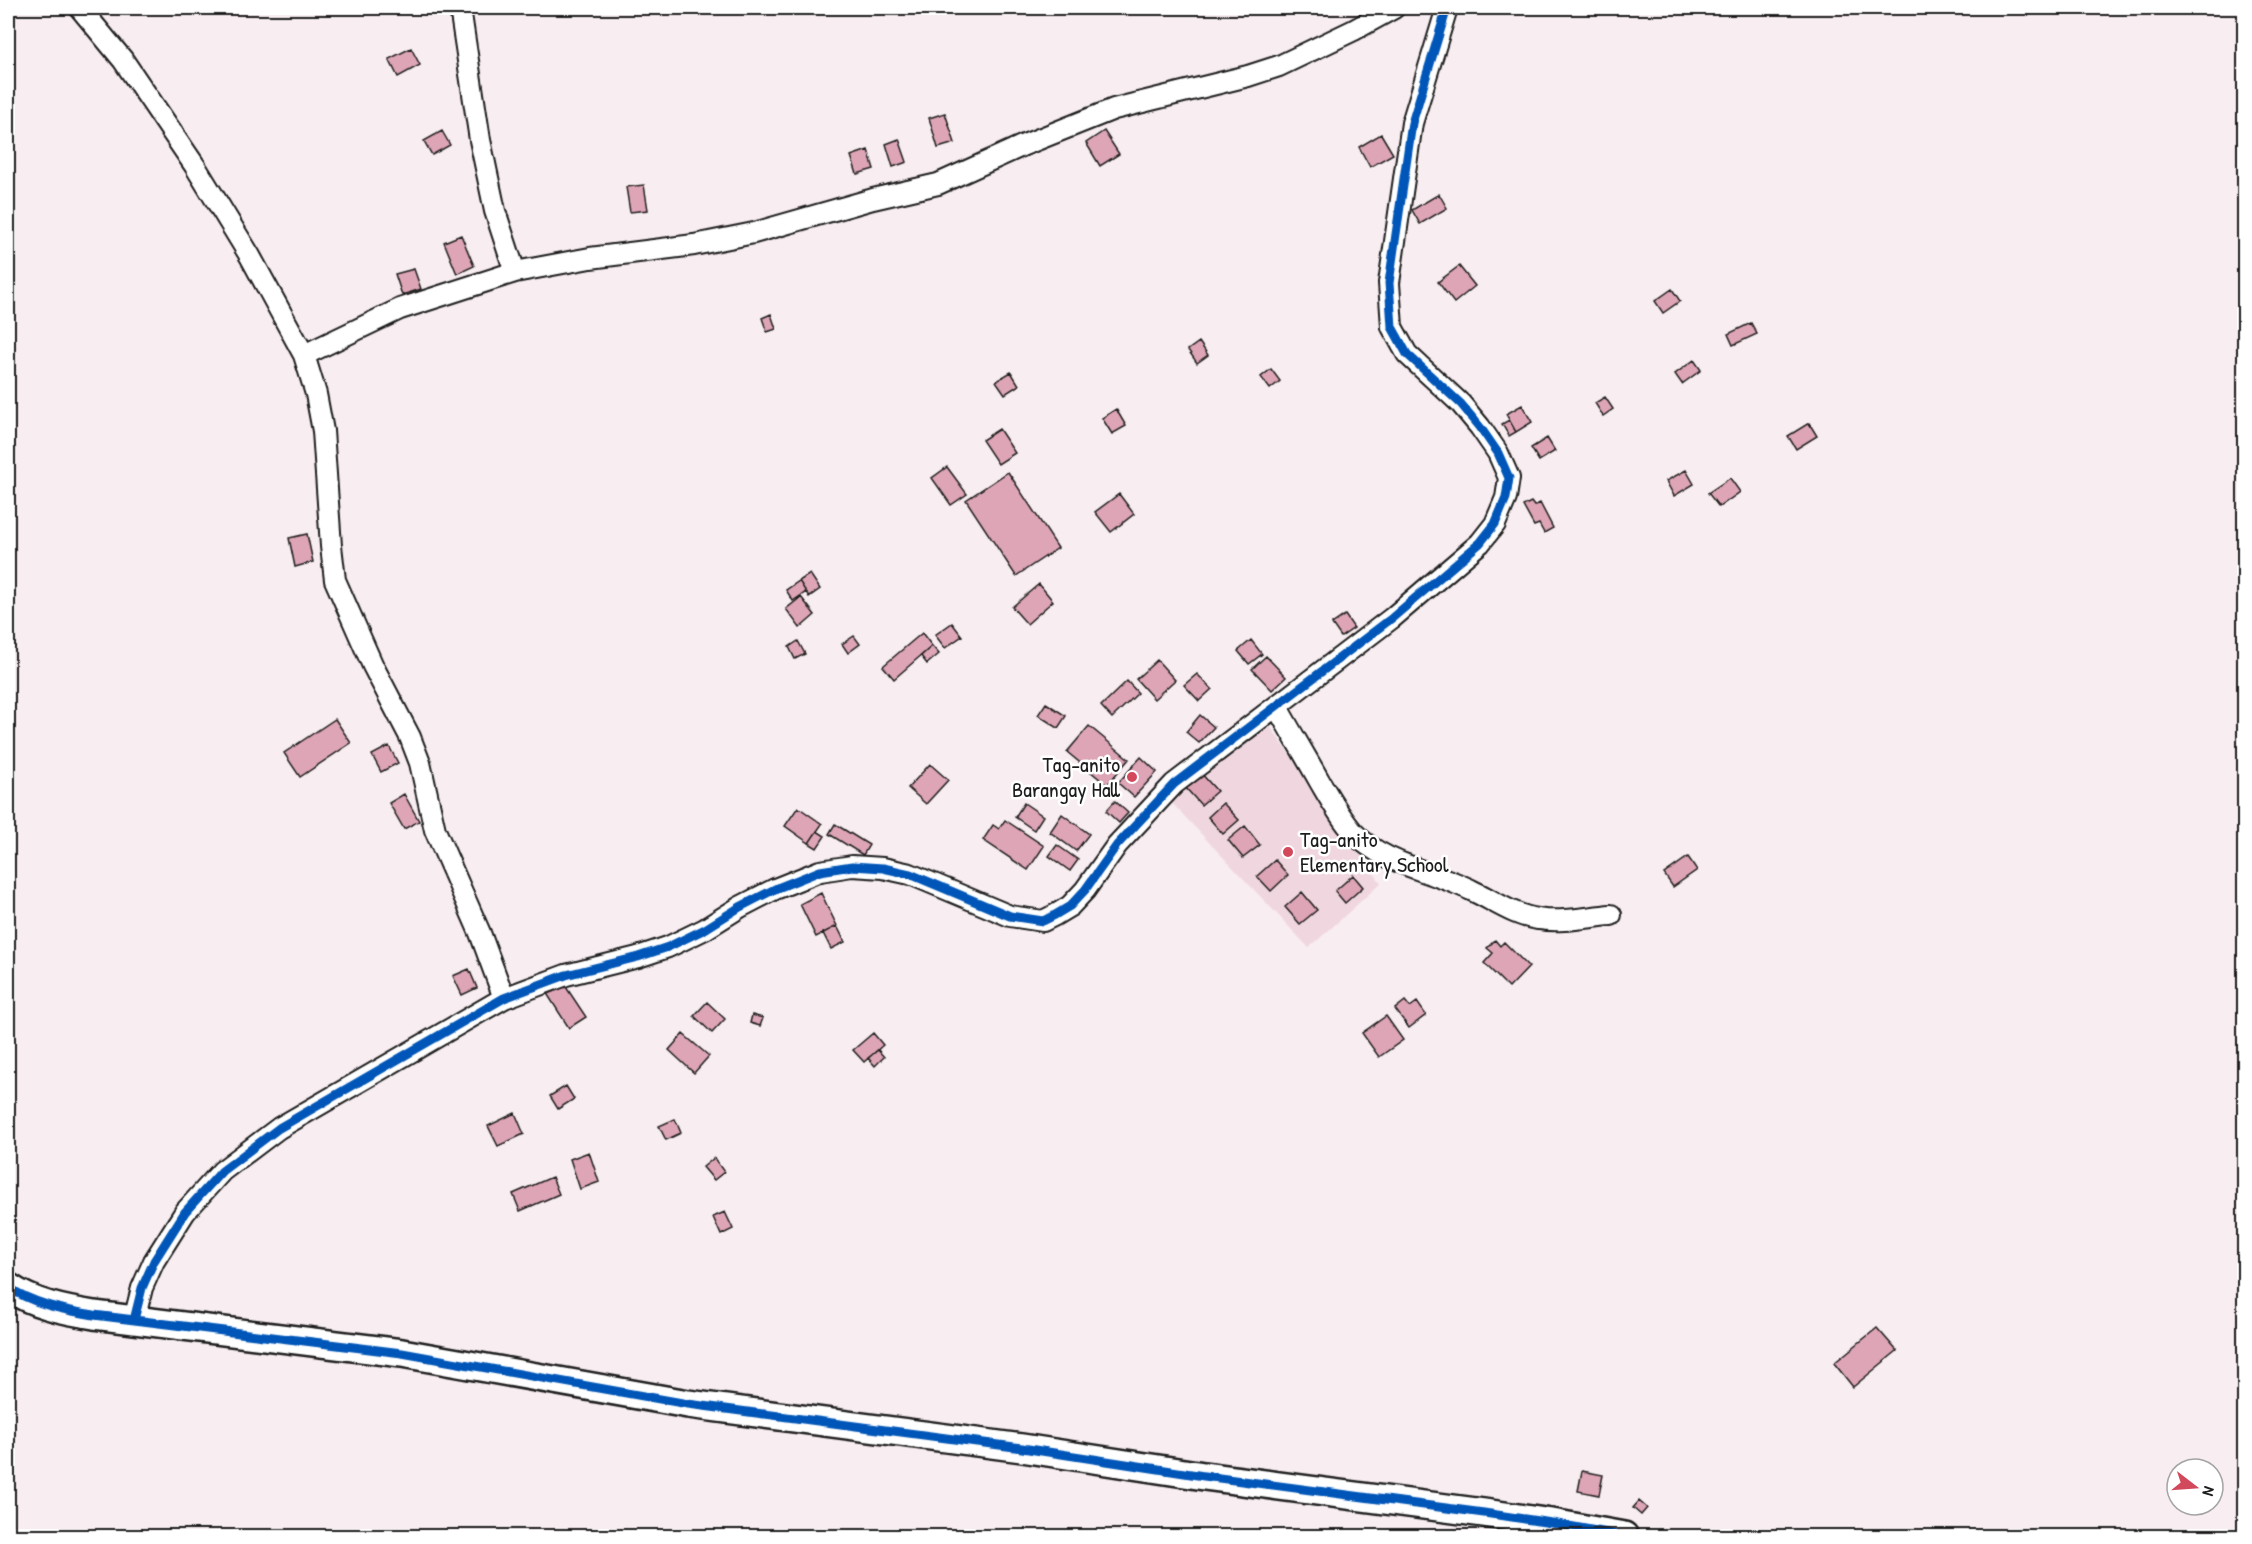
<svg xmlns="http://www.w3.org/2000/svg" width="2252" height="1544" font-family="'Patrick Hand',sans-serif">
<rect width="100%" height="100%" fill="#f8edf0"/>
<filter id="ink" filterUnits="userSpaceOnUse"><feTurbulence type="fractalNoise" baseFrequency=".0167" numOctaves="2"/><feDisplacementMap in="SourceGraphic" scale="12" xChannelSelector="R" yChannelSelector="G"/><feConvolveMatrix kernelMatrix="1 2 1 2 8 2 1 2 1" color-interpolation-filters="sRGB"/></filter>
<g filter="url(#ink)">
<!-- built -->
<path fill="#f0d7df" d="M1267,722L1381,883L1309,948L1170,801Z"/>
<!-- building -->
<path fill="#dea5b6" stroke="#1c1c1c" stroke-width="1.5" d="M411,48L420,65L398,77L389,59Z
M945,113L955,143L938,148L929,118Z
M442,131L450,145L432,155L424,141Z
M1104,131L1119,154L1100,166L1086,143Z
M1381,134L1393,154L1370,167L1359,147Z
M899,139L907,162L893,167L886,144Z
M868,150L874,169L857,174L851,156Z
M644,185L648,210L630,212L626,187Z
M1439,194L1447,208L1420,224L1412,210Z
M461,235L474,266L457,274L444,242Z
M1459,266L1475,286L1454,303L1438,282Z
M414,269L421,289L402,295L395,274Z
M1672,289L1680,301L1663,313L1655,301Z
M771,314L776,329L767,332L762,318Z
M1751,323L1757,334L1733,345L1728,334Z
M1199,342L1208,355L1197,363L1188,350Z
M1694,360L1701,370L1682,384L1675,374Z
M1271,369L1280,381L1270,389L1261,377Z
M1011,372L1019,385L1005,394L996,381Z
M1605,397L1613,409L1603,416L1595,403Z
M1522,405L1532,422L1516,432L1506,414Z
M1116,409L1126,426L1112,434L1102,418Z
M1509,420L1516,432L1509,436L1502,424Z
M1809,423L1817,436L1796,449L1788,436Z
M999,429L1015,453L998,464L982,440Z
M1547,438L1555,451L1539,461L1531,448Z
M947,467L967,494L951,505L932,478Z
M1686,470L1694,484L1674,496L1666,481Z
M1008,472L1058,548L1016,576L966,500Z
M1730,478L1740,492L1719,507L1708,493Z
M1119,494L1134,514L1111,532L1095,512Z
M1531,502L1534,506L1540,503L1553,528L1544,533L1539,524L1534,526L1523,506Z
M307,534L313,562L295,567L289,538Z
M810,574L820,589L809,597L799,581Z
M799,581L806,592L793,601L786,590Z
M1039,584L1053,601L1027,624L1012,607Z
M801,597L815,615L800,628L786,609Z
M1345,615L1354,628L1341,637L1332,624Z
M952,623L962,636L945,648L935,635Z
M922,633L932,646L894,679L883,666Z
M854,636L860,644L848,653L842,644Z
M1251,640L1262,654L1249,664L1238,651Z
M798,641L805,654L795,659L789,647Z
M932,646L939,654L927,664L921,656Z
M1266,656L1286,677L1272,690L1252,669Z
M1157,660L1175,680L1154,699L1136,679Z
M1197,674L1212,689L1199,701L1184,685Z
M1127,681L1138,693L1112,718L1101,706Z
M1046,703L1066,716L1058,728L1038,715Z
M1200,715L1214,727L1199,743L1186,732Z
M335,719L351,743L300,777L284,753Z
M1089,726L1129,759L1107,785L1067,752Z
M389,746L398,763L381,772L372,755Z
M1141,757L1157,772L1134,797L1118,783Z
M930,764L948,780L926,804L908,788Z
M1199,771L1217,791L1201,805L1184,786Z
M404,794L419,821L404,829L389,803Z
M1115,801L1128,813L1119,823L1106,811Z
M1024,803L1043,816L1034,830L1015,817Z
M1223,803L1239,820L1223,834L1208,817Z
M798,807L822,824L809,843L785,826Z
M1062,814L1089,834L1076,851L1050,832Z
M1005,820L1044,846L1028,870L983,840L993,825L999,829Z
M835,824L869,845L863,855L829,834Z
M1245,826L1260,845L1243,858L1228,840Z
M817,831L825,836L817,848L809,843Z
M1057,845L1078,860L1070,871L1049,856Z
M1688,857L1697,870L1673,887L1664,874Z
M1275,860L1288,875L1271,891L1257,876Z
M1353,875L1363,887L1345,903L1335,891Z
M1302,892L1317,910L1300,924L1285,907Z
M821,893L837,926L816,937L800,904Z
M837,926L845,942L831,949L823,933Z
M1495,940L1500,946L1504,942L1529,967L1509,988L1484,963L1493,953L1487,948Z
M469,969L477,988L462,995L453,976Z
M562,981L586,1017L569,1028L546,992Z
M1405,1001L1410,1007L1417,1002L1426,1015L1409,1028L1395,1009Z
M707,1002L725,1019L712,1033L694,1016Z
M752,1015L763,1018L760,1026L750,1023Z
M1386,1016L1403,1040L1379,1057L1362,1033Z
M873,1033L883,1045L864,1062L853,1050Z
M683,1034L709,1056L694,1073L669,1050Z
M878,1050L884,1057L875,1066L868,1058Z
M566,1086L574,1099L558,1109L550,1096Z
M515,1113L524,1134L498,1146L488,1126Z
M675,1119L681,1133L666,1140L659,1126Z
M589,1152L599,1182L580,1189L570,1159Z
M714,1158L724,1172L714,1180L703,1167Z
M552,1177L559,1194L520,1211L513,1194Z
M725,1212L733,1229L721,1235L713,1217Z
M1877,1328L1897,1351L1853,1387L1834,1363Z
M1582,1471L1603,1475L1599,1495L1578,1491Z
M1639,1501L1647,1508L1641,1515L1633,1508Z
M1745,1530L1761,1534L1760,1536H1744Z"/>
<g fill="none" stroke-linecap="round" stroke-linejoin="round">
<!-- street casing -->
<g stroke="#1c1c1c" stroke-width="24">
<path id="street" d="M80,8L123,60L195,166L250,256L304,355L316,394L323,431L331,546L335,580L373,666L410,737L420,763L435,830L480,933L504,998
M460,8L480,140L495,211L515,272
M304,355L400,309L515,272L590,258L694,245L754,233L873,199L938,184L1024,145L1114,109L1248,76L1279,66L1354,30L1394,8
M1277,707C1291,732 1306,757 1320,782C1330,799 1340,817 1353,832C1382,864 1433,871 1471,890C1493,900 1514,916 1538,919C1562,923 1587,917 1611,915
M134,1320L142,1288L154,1261L185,1212L222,1171L279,1128L504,998L566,975L638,957L668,947L705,929L740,907L775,889L820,871L852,866L883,868L910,874L1010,916L1043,921L1055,915L1070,906L1085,890L1117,845L1174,784L1392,618L1480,543L1495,524L1506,498L1509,478L1498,453L1480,427L1461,404L1407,354L1392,327L1389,283L1412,123L1447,8"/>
</g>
<!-- secondary casing -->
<g stroke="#1c1c1c" stroke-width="32">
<path id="secondary" d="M8,1287C33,1304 63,1310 94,1315L402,1353L688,1404L1022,1448L1204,1476L1484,1513L1552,1523L1624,1536"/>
</g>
<!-- street -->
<use href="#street" stroke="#fff" stroke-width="20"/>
<!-- secondary -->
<use href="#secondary" stroke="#fff" stroke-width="27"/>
<!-- cycleway casing -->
<g stroke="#fff" stroke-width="13">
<path id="cycleway" d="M8,1287C33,1304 63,1310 94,1315L402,1353L688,1404L1022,1448L1204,1476L1484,1513L1552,1523L1624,1536
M134,1320L142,1288L154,1261L185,1212L222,1171L279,1128L504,998L566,975L638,957L668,947L705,929L740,907L775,889L820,871L852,866L883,868L910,874L1010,916L1043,921L1055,915L1070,906L1085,890L1117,845L1174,784L1392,618L1480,543L1495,524L1506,498L1509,478L1498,453L1480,427L1461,404L1407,354L1392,327L1389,283L1412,123L1447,8"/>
</g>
<!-- cycleway -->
<use href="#cycleway" stroke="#0057b8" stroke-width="9"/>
</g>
</g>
<!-- markers -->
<g fill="#d1495b" stroke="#fff" stroke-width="2">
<circle cx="1132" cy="777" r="6"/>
<circle cx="1288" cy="852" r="6"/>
</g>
<g text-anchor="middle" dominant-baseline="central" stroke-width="5" stroke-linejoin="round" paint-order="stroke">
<!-- poi labels -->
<g font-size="22" fill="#1c1c1c" stroke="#fff" text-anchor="end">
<text x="1120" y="764">Tag-anito<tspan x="1120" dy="25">Barangay Hall</tspan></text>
<text x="1300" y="839" text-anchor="start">Tag-anito<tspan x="1300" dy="25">Elementary School</tspan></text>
</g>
</g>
<!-- margin -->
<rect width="2252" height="1544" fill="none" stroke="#fff" stroke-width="30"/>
<rect x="15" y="15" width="2222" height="1514" fill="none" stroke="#1c1c1c" stroke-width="2" filter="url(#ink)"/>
<!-- north arrow -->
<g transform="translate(2195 1487) rotate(107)"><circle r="28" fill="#ffffff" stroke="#a4a4a4" stroke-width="1.5"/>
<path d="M0-4.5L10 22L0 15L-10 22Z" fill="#d1495b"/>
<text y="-9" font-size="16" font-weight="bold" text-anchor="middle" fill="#1c1c1c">N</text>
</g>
</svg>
